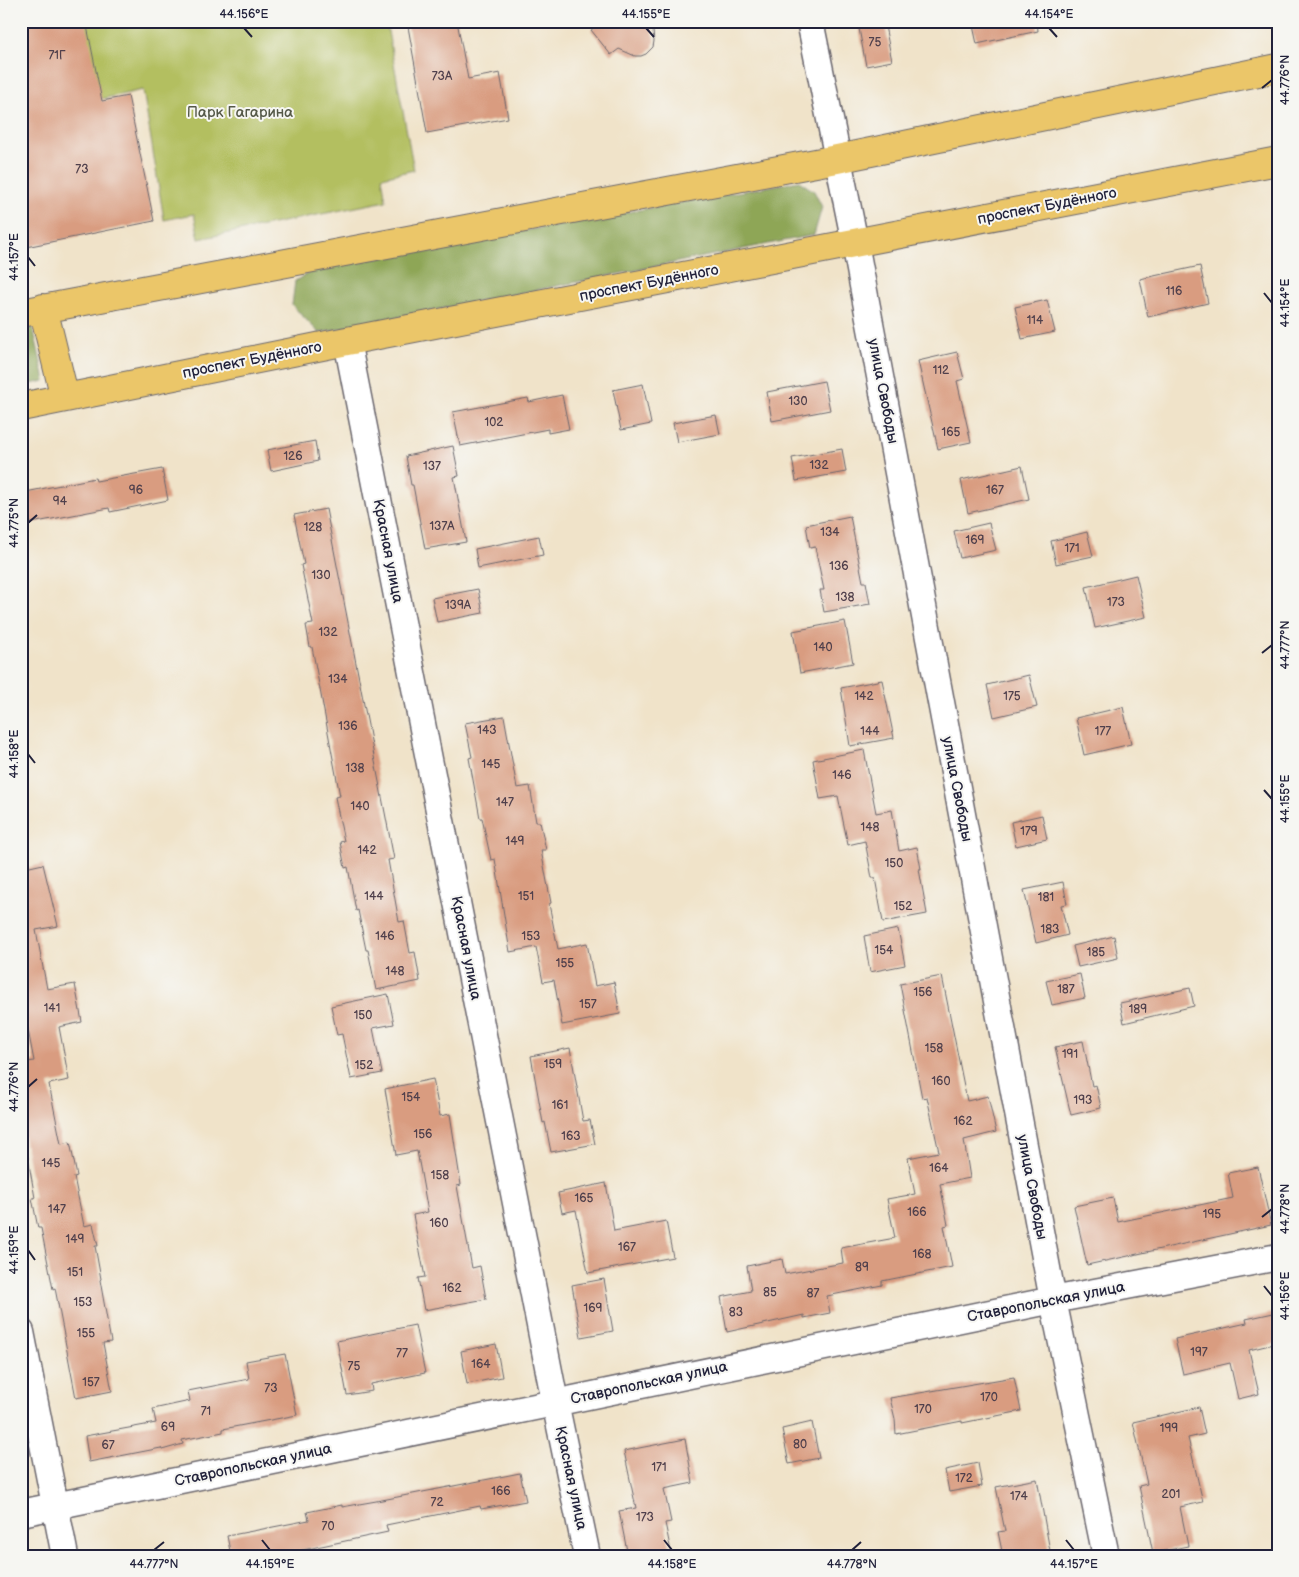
<svg xmlns="http://www.w3.org/2000/svg" width="1299" height="1577" font-family="'Balsamiq Sans',sans-serif">
<rect width="100%" height="100%" fill="#f6f6f2"/>
<filter id="ink" filterUnits="userSpaceOnUse"><feTurbulence type="fractalNoise" baseFrequency=".02" numOctaves="2"/><feDisplacementMap in="SourceGraphic" scale="10" xChannelSelector="R" yChannelSelector="G"/><feConvolveMatrix kernelMatrix="1 2 1 2 8 2 1 2 1" color-interpolation-filters="sRGB"/></filter>
<filter id="wash" filterUnits="userSpaceOnUse"><feTurbulence type="fractalNoise" baseFrequency=".0096" numOctaves="4" result="noise"/><feDisplacementMap in="SourceGraphic" scale="20" xChannelSelector="R" yChannelSelector="G"/><feGaussianBlur stdDeviation="1.12" result="paint"/><feColorMatrix in="noise" values="0 0 0 0 0 0 0 0 0 0 0 0 0 0 0 0 0 1.4 0 .05"/><feComposite in="paint" operator="in"/></filter>
<g filter="url(#wash)">
<rect width="100%" height="100%" fill="#f0e3c9"/>
<!-- green -->
<path fill="#b3bf61" stroke="#6a704e" d="M21,21H386L414,170L382,177L386,201L199,239L194,214L164,220L143,90L21,116Z"/>
<!-- forest -->
<path fill="#8ea657" stroke="#586449" d="M799,181L814,191L822,207L814,235L319,333L292,305L295,281L315,269Z
M33,327L45,381L21,386V329Z"/>
<g id="blocks">
<!-- building -->
<path fill="#d99c80" d="M21,21H86L102,101L128,96L154,221L21,248Z
M407,21H457L468,79L500,73L508,118L427,133Z
M603,21H652L654,41L653,47L646,54L641,56H635L619,49L611,55L591,30Z
M870,21H884L892,61L866,66L858,23Z
M972,21H1037L1038,31L977,44Z
M1200,266L1208,303L1148,317L1140,279Z
M1047,300L1055,332L1022,339L1015,307Z
M957,352L964,379L957,381L971,442L938,449L918,361Z
M824,381L830,410L772,421L767,392Z
M643,384L651,424L621,430L613,390Z
M562,395L569,429L548,433V429L460,446L453,412L528,398L529,402Z
M716,415L720,434L677,442L673,423Z
M315,441L318,461L271,471L267,450Z
M453,446L459,476L454,477L466,542L425,549L413,485H411L406,456Z
M842,449L846,472L796,481L792,458Z
M1022,466L1029,499L968,513L961,480Z
M162,469L168,500L110,512L109,508L21,525V493L95,478L96,481Z
M326,509L394,859L388,860L399,922L404,921L410,953L415,952L420,981L376,990L368,950H366L358,910L356,911L348,867L345,868L340,842L344,841L335,797L340,796L312,647H310L306,625L313,624L301,565L304,564L294,515Z
M850,516L863,582H866L870,604L824,612L820,590H824L815,547L810,548L806,525Z
M989,523L996,550L960,558L954,531Z
M1087,532L1093,556L1056,564L1051,541Z
M539,536L543,555L478,568L475,549Z
M1136,575L1146,617L1095,628L1086,587Z
M478,589L483,613L437,622L432,598Z
M845,621L853,663L800,673L793,631Z
M1029,675L1037,707L994,717L987,685Z
M882,680L894,738L850,746L841,688Z
M1123,707L1131,744L1084,755L1076,718Z
M504,716L517,788L530,786L536,822H540L546,850H541L551,903L549,904L558,949L587,943L595,986L614,982L620,1014L562,1025L554,980L543,982L536,947L510,952L495,859L491,860L482,818H480L469,758L472,757L465,723Z
M864,750L876,813L892,810L899,851L917,847L921,869H919L927,914L883,922L875,878H872L865,841L848,845L838,796L820,799L813,760Z
M1042,815L1047,839L1016,846L1011,822Z
M43,864L58,926L36,930L47,989L75,984L82,1022L59,1027L69,1080L49,1084L61,1144L70,1142L77,1176L74,1177L84,1226L93,1224L98,1246H95L101,1279L100,1280L111,1342L103,1343L112,1391L76,1398L55,1288L53,1289L41,1228H38L32,1198H35L24,1136L21,1137V1063L34,1061L21,994V869Z
M1063,882L1067,904L1061,905L1068,935L1036,943L1024,890Z
M898,929L905,965L870,972L864,936Z
M1114,936L1118,958L1078,967L1073,946Z
M1080,974L1085,998L1052,1005L1046,981Z
M942,976L967,1101L988,1096L996,1132L964,1140L970,1178L940,1184L948,1225L944,1226L952,1267L882,1281V1285L827,1296L830,1313L804,1318V1315L727,1332L721,1297L751,1291L747,1266L782,1259L785,1274L843,1263L841,1248L895,1238L887,1199L915,1194L908,1158L939,1152L927,1097L922,1098L900,984Z
M1190,988L1194,1006L1124,1023L1120,1003Z
M388,994L394,1024L373,1028L382,1073L351,1079L342,1034L337,1035L331,1006Z
M1083,1041L1092,1086L1096,1085L1101,1108L1071,1115L1055,1047Z
M570,1048L583,1121L590,1120L595,1144L551,1152L545,1122L543,1123L531,1056Z
M433,1079L440,1116L450,1114L461,1185L457,1186L472,1268L480,1266L486,1299L424,1310L418,1278L425,1277L413,1215L428,1212L417,1151L396,1155L385,1089Z
M1258,1167L1271,1225L1087,1265L1074,1206L1113,1198L1118,1222L1233,1198L1228,1173Z
M606,1183L614,1231L666,1221L673,1257L588,1273L576,1210L562,1213L558,1193Z
M604,1279L613,1331L581,1337L572,1285Z
M1278,1312V1343L1249,1350L1259,1394L1238,1399L1230,1363L1183,1374L1175,1339L1247,1323L1246,1319Z
M415,1325L425,1373L371,1384L372,1391L347,1395L337,1341Z
M496,1344L502,1377L467,1384L461,1351Z
M285,1354L297,1415L223,1429V1432L182,1440L183,1444L162,1450L161,1448L89,1462L85,1436L156,1423L153,1409L190,1401L188,1391L249,1379L246,1361Z
M1014,1377L1021,1411L962,1423V1421L896,1434L895,1419L890,1398Z
M1199,1407L1205,1434L1188,1438L1203,1502L1180,1507L1188,1546L1153,1553L1139,1486L1147,1484L1133,1422Z
M812,1422L819,1458L789,1464L782,1429Z
M685,1439L693,1483L664,1489L671,1522L665,1523L672,1556H628L619,1511L636,1508L624,1451Z
M978,1463L982,1486L949,1492L945,1470Z
M520,1473L526,1501L481,1509L480,1506L386,1525L388,1532L293,1552L294,1556H231L227,1536L309,1520L307,1512L342,1505V1507L382,1500Z
M1037,1479L1050,1551L1025,1556H1003L998,1532L1005,1531L996,1487Z"/>
</g>
</g>
<g filter="url(#ink)">
<use href="#blocks" fill-opacity="0" stroke="#6a666d" stroke-width="1"/>
<g fill="none" stroke-linecap="round" stroke-linejoin="round">
<!-- street casing -->
<g stroke="#6a666d" stroke-width="29">
<path id="street" d="M810,21L855,243L1053,1300L1106,1556
M347,341L555,1402L587,1556
M21,1332L65,1556
M21,1513L1053,1300L1278,1257"/>
</g>
<!-- primary casing -->
<g stroke="#6a666d" stroke-width="30">
<path id="primary" d="M43,308L65,398
M21,313L837,159L1278,68
M21,407L347,341L1278,161"/>
</g>
<!-- street -->
<use href="#street" stroke="#fff" stroke-width="26"/>
<!-- primary -->
<use href="#primary" stroke="#ebc669" stroke-width="28"/>
</g>
</g>
<!-- ticks -->
<path fill="none" stroke="#22223b" stroke-width="2" d="M244,28L252,37M646,28L654,37M1049,28L1057,37M1262,88L1272,80M28,257L35,266M1264,293L1272,303M28,523L37,515M1262,653L1272,645M28,754L35,763M1264,790L1272,799M28,1087L37,1079M1262,1217L1272,1209M28,1250L35,1260M1264,1286L1272,1296M262,1540L270,1550M664,1540L672,1550M1066,1540L1074,1550M154,1550L164,1542M852,1550L861,1542"/>
<g text-anchor="middle" dominant-baseline="central" stroke-width="4" stroke-linejoin="round" paint-order="stroke">
<!-- number labels -->
<g font-size="12" fill="#50404c">
<text x="875" y="42">75</text>
<text x="57" y="55">71Г</text>
<text x="442" y="76">73А</text>
<text x="82" y="169">73</text>
<text x="1174" y="291">116</text>
<text x="1035" y="320">114</text>
<text x="941" y="370">112</text>
<text x="798" y="401">130</text>
<text x="494" y="422">102</text>
<text x="951" y="432">165</text>
<text x="293" y="456">126</text>
<text x="819" y="465">132</text>
<text x="432" y="466">137</text>
<text x="136" y="490">96</text>
<text x="995" y="490">167</text>
<text x="60" y="501">94</text>
<text x="442" y="526">137А</text>
<text x="313" y="527">128</text>
<text x="830" y="532">134</text>
<text x="975" y="540">169</text>
<text x="1072" y="548">171</text>
<text x="839" y="566">136</text>
<text x="321" y="575">130</text>
<text x="845" y="597">138</text>
<text x="1116" y="602">173</text>
<text x="458" y="605">139А</text>
<text x="328" y="632">132</text>
<text x="823" y="647">140</text>
<text x="338" y="679">134</text>
<text x="864" y="696">142</text>
<text x="1012" y="696">175</text>
<text x="348" y="726">136</text>
<text x="487" y="730">143</text>
<text x="870" y="731">144</text>
<text x="1103" y="731">177</text>
<text x="491" y="764">145</text>
<text x="355" y="768">138</text>
<text x="842" y="775">146</text>
<text x="505" y="802">147</text>
<text x="360" y="806">140</text>
<text x="870" y="827">148</text>
<text x="1029" y="831">179</text>
<text x="515" y="841">149</text>
<text x="367" y="850">142</text>
<text x="894" y="863">150</text>
<text x="374" y="896">144</text>
<text x="526" y="896">151</text>
<text x="1046" y="897">181</text>
<text x="903" y="906">152</text>
<text x="1050" y="929">183</text>
<text x="385" y="936">146</text>
<text x="531" y="936">153</text>
<text x="884" y="950">154</text>
<text x="1096" y="952">185</text>
<text x="565" y="963">155</text>
<text x="395" y="971">148</text>
<text x="1066" y="989">187</text>
<text x="923" y="992">156</text>
<text x="588" y="1004">157</text>
<text x="52" y="1008">141</text>
<text x="1138" y="1009">189</text>
<text x="363" y="1015">150</text>
<text x="934" y="1048">158</text>
<text x="1070" y="1054">191</text>
<text x="553" y="1064">159</text>
<text x="364" y="1065">152</text>
<text x="941" y="1081">160</text>
<text x="411" y="1097">154</text>
<text x="1083" y="1100">193</text>
<text x="560" y="1105">161</text>
<text x="963" y="1121">162</text>
<text x="423" y="1134">156</text>
<text x="571" y="1136">163</text>
<text x="51" y="1163">145</text>
<text x="939" y="1168">164</text>
<text x="440" y="1175">158</text>
<text x="584" y="1198">165</text>
<text x="57" y="1209">147</text>
<text x="917" y="1212">166</text>
<text x="1212" y="1214">195</text>
<text x="439" y="1223">160</text>
<text x="75" y="1239">149</text>
<text x="627" y="1247">167</text>
<text x="922" y="1254">168</text>
<text x="862" y="1267">89</text>
<text x="75" y="1272">151</text>
<text x="452" y="1288">162</text>
<text x="770" y="1292">85</text>
<text x="813" y="1293">87</text>
<text x="83" y="1302">153</text>
<text x="593" y="1308">169</text>
<text x="736" y="1312">83</text>
<text x="86" y="1333">155</text>
<text x="1199" y="1352">197</text>
<text x="402" y="1353">77</text>
<text x="481" y="1364">164</text>
<text x="354" y="1366">75</text>
<text x="91" y="1382">157</text>
<text x="271" y="1388">73</text>
<text x="989" y="1397">170</text>
<text x="923" y="1409">170</text>
<text x="206" y="1411">71</text>
<text x="168" y="1427">69</text>
<text x="1169" y="1428">199</text>
<text x="800" y="1444">80</text>
<text x="108" y="1445">67</text>
<text x="659" y="1467">171</text>
<text x="964" y="1478">172</text>
<text x="501" y="1491">166</text>
<text x="1171" y="1494">201</text>
<text x="1019" y="1496">174</text>
<text x="437" y="1502">72</text>
<text x="645" y="1517">173</text>
<text x="328" y="1526">70</text>
</g>
<!-- park labels -->
<g font-size="15" fill="#555948" stroke="#f6f6f2">
<text x="240" y="112">Парк Гагарина</text>
</g>
<!-- street labels -->
<g font-size="15" fill="#22223b" stroke="#f6f6f2">
<text transform="translate(1047 206) rotate(-11)">проспект Будённого</text>
<text transform="translate(649 283) rotate(-11)">проспект Будённого</text>
<text transform="translate(252 360) rotate(-11)">проспект Будённого</text>
<text transform="translate(883 391) rotate(79)">улица Свободы</text>
<text transform="translate(388 551) rotate(79)">Красная улица</text>
<text transform="translate(957 789) rotate(79)">улица Свободы</text>
<text transform="translate(466 948) rotate(79)">Красная улица</text>
<text transform="translate(1032 1187) rotate(79)">улица Свободы</text>
<text transform="translate(1046 1302) rotate(-11)">Ставропольская улица</text>
<text transform="translate(649 1383) rotate(-12)">Ставропольская улица</text>
<text transform="translate(253 1465) rotate(-12)">Ставропольская улица</text>
<text transform="translate(571 1478) rotate(78)">Красная улица</text>
</g>
</g>
<!-- margin -->
<rect width="1299" height="1577" fill="none" stroke="#f6f6f2" stroke-width="55"/>
<rect x="28" y="28" width="1244" height="1522" fill="none" stroke="#22223b" stroke-width="2"/>
<g font-size="12" text-anchor="middle" fill="#22223b">
<text x="244" y="18">44.156°E</text>
<text x="646" y="18">44.155°E</text>
<text x="1049" y="18">44.154°E</text>
<text transform="translate(1285 80) rotate(-90)" y="4">44.776°N</text>
<text transform="translate(14 257) rotate(-90)" y="4">44.157°E</text>
<text transform="translate(1285 303) rotate(-90)" y="4">44.154°E</text>
<text transform="translate(14 523) rotate(-90)" y="4">44.775°N</text>
<text transform="translate(1285 645) rotate(-90)" y="4">44.777°N</text>
<text transform="translate(14 754) rotate(-90)" y="4">44.158°E</text>
<text transform="translate(1285 799) rotate(-90)" y="4">44.155°E</text>
<text transform="translate(14 1087) rotate(-90)" y="4">44.776°N</text>
<text transform="translate(1285 1209) rotate(-90)" y="4">44.778°N</text>
<text transform="translate(14 1250) rotate(-90)" y="4">44.159°E</text>
<text transform="translate(1285 1296) rotate(-90)" y="4">44.156°E</text>
<text x="154" y="1568">44.777°N</text>
<text x="270" y="1568">44.159°E</text>
<text x="672" y="1568">44.158°E</text>
<text x="852" y="1568">44.778°N</text>
<text x="1074" y="1568">44.157°E</text>
</g>
</svg>
